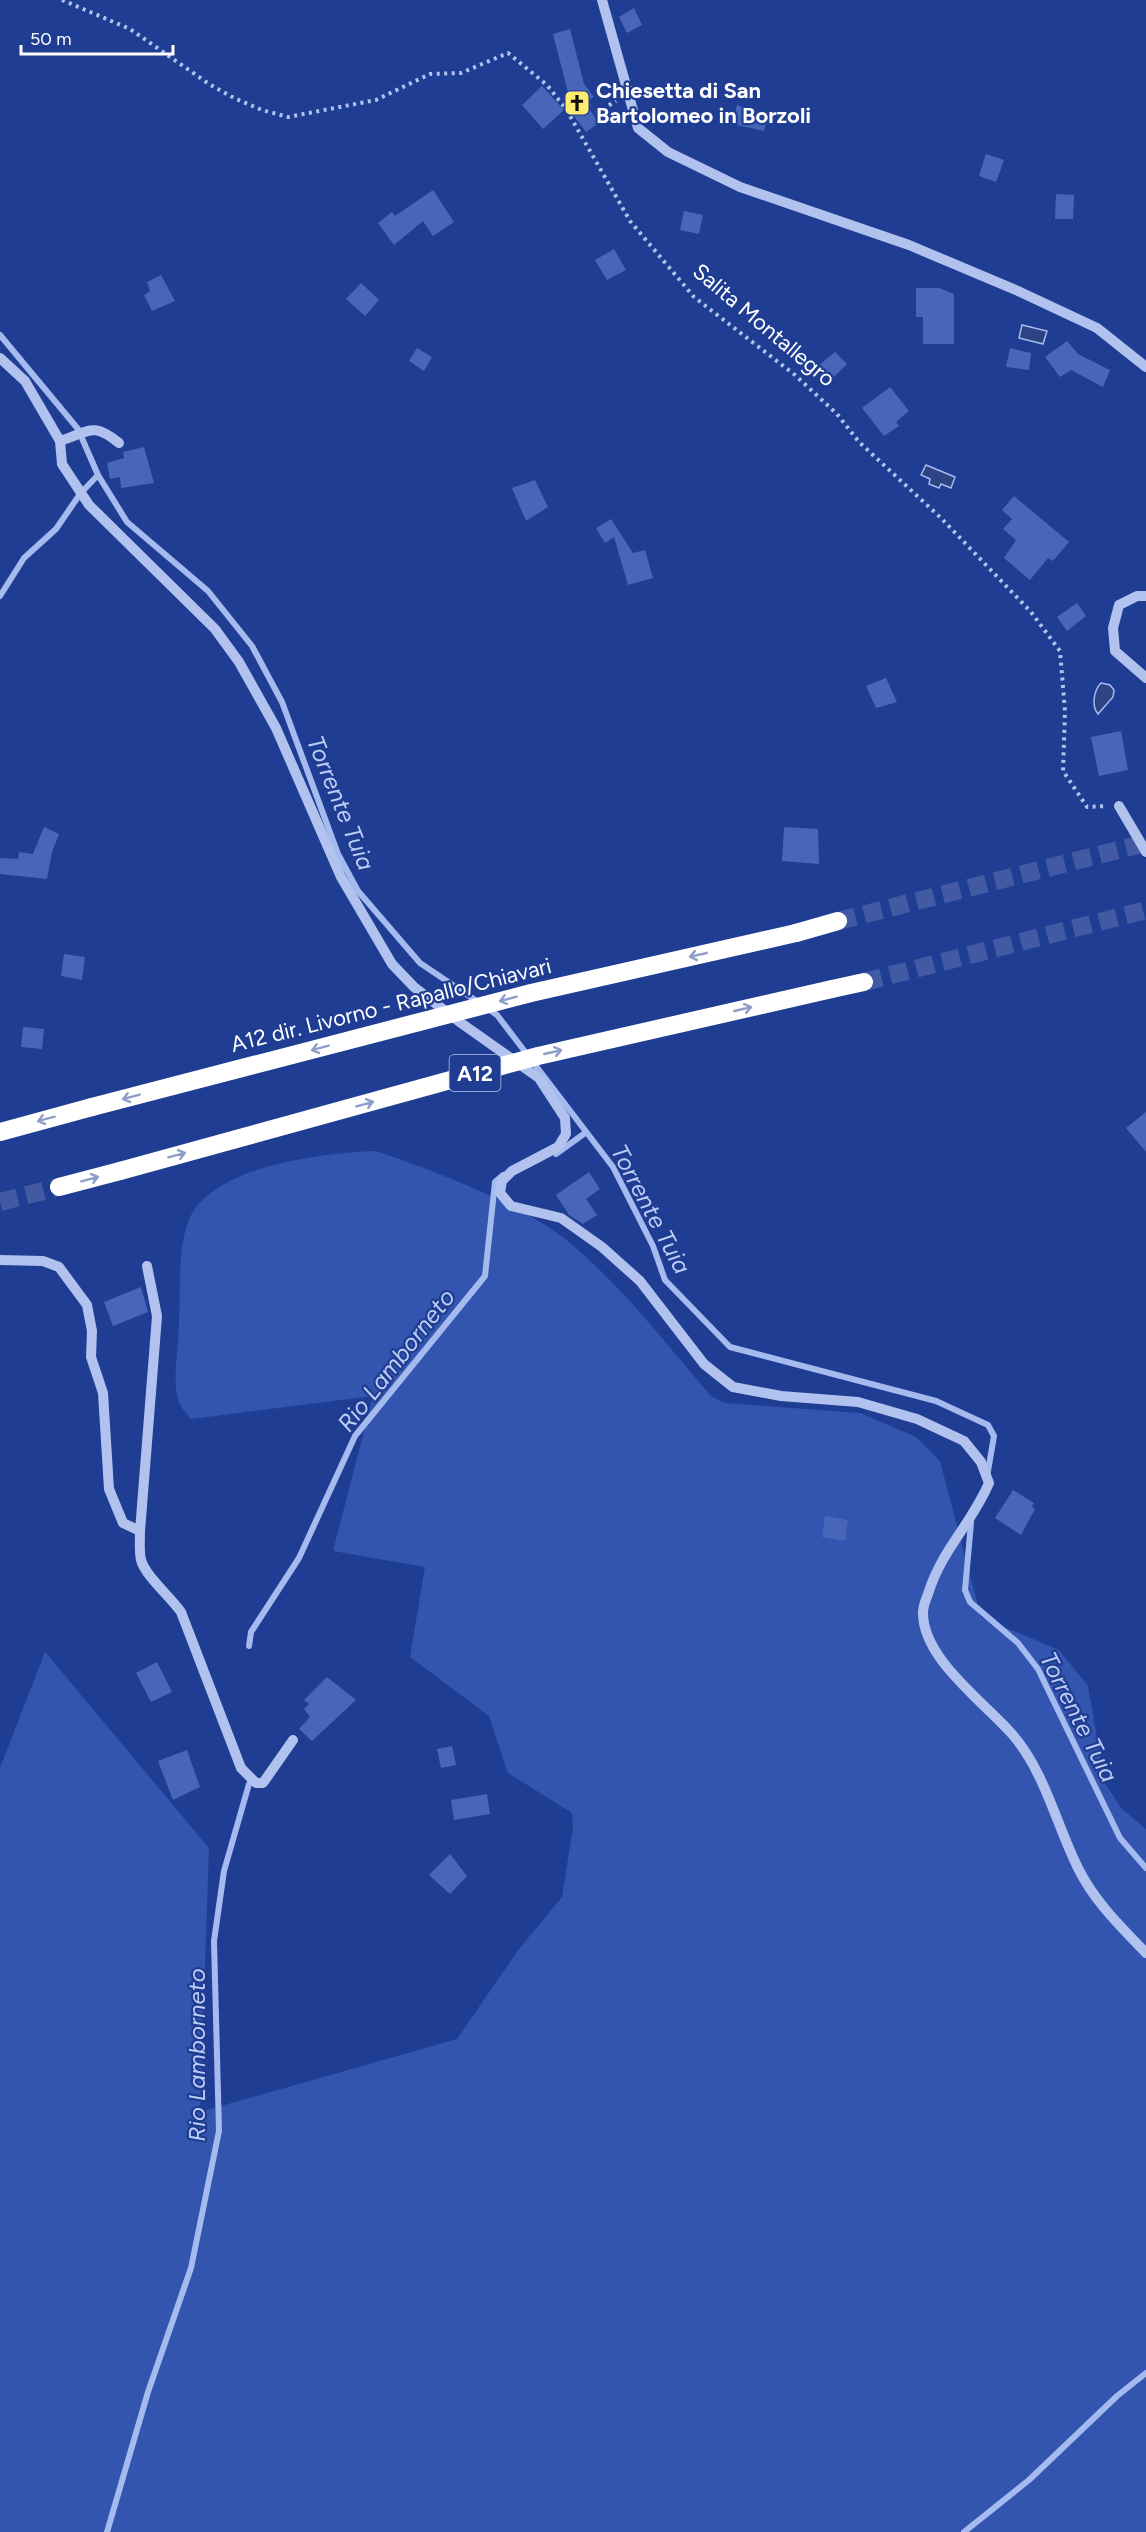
<svg xmlns="http://www.w3.org/2000/svg" width="1146" height="2532" font-family="Figtree,sans-serif">
<rect width="100%" height="100%" fill="#1f3d93"/>
<!-- green -->
<path fill="#3355b0" d="M376,1151C433,1170 524,1205 569,1242C623,1287 666,1344 711,1396L724,1403L860,1413L916,1437L940,1461L981,1617L1059,1650L1088,1686L1105,1783L1121,1808L1146,1829V2532H0V1768L45,1652L209,1848L200,2112L457,2039L519,1949L562,1897L573,1827L572,1813L508,1773L489,1716L410,1657L425,1567L333,1551L373,1396L191,1419C185,1412 178,1404 177,1395C173,1378 179,1341 179,1322C181,1291 177,1252 188,1222C210,1165 324,1153 376,1151Z"/>
<!-- water -->
<path fill="#2d4383" stroke="#a5baef" stroke-width="1.5" d="M1022,325L1047,331L1043,344L1019,338Z
M926,465L955,477L951,488L941,484L939,488L929,484L930,479L921,475Z
M1101,683L1110,685L1114,690L1113,697L1098,714C1091,706 1094,690 1101,683Z"/>
<g fill="none" stroke-linecap="round" stroke-linejoin="round">
<!-- stream -->
<path stroke="#a5baef" stroke-width="6" d="M0,335L78,429
M81,436L98,475L127,522L208,591L252,646L282,702L338,854L358,891L420,963L478,1002
M0,596L24,558L56,529L80,494L98,475
M487,1008L497,1015L613,1167L653,1246L665,1280L730,1347L936,1401L988,1425L994,1436L987,1477
M556,1154L585,1133
M971,1523L965,1590L970,1602L1018,1643L1038,1669L1120,1838L1146,1868
M249,1646L251,1632L299,1558L355,1436L485,1276L495,1182L503,1175
M107,2532L148,2392L191,2268L219,2131L214,1941L224,1871L249,1784
M964,2532L1029,2480L1117,2396L1146,2373"/>
</g>
<!-- building -->
<path fill="#4866b9" d="M634,8L642,25L627,33L619,17Z
M570,29L584,84L594,97L588,101L591,105L588,107L599,123L586,132L574,116L553,34Z
M542,86L564,110L543,129L522,105Z
M737,105L768,115L764,131L732,124Z
M986,154L1004,160L996,182L979,176Z
M433,190L454,222L433,236L423,221L394,245L378,223L392,212L395,216Z
M1056,194L1074,195L1073,219H1055Z
M684,211L703,215L699,234L680,230Z
M614,249L626,270L607,280L595,260Z
M161,275L175,301L152,311L144,295L150,291L147,282Z
M361,283L379,300L365,316L346,299Z
M916,288H939L954,294V344H923V317H916Z
M1067,341L1078,354L1110,370L1103,387L1071,370L1060,377L1045,357Z
M417,348L432,357L424,371L409,361Z
M1010,348L1031,353L1029,370L1006,367Z
M835,352L847,364L830,381L817,367Z
M890,387L909,411L896,422L899,426L884,436L862,408Z
M144,447L154,483L121,488L120,477L110,479L107,463L124,458L123,452Z
M535,480L548,507L526,521L512,488Z
M1014,496L1069,542L1053,561L1048,558L1030,580L1004,558L1016,540L1003,529L1012,519L1002,510Z
M611,519L633,553L645,550L653,578L628,585L614,537L605,543L596,528Z
M1077,603L1086,616L1067,631L1057,617Z
M886,678L897,702L876,708L866,686Z
M1121,731L1128,770L1099,776L1091,737Z
M44,827L59,834L52,852L47,879L0,874V858L18,859L19,852L33,854Z
M784,827L818,829L819,864L782,861Z
M64,954L85,957L82,980L61,976Z
M23,1027L44,1029L42,1049L21,1047Z
M1146,1112V1152L1126,1128Z
M589,1172L600,1189L586,1199L597,1215L583,1224L569,1215L556,1195Z
M141,1287L148,1312L113,1326L104,1302Z
M1013,1490L1034,1503L1032,1507L1035,1509L1021,1535L995,1518Z
M825,1516L848,1520L845,1541L822,1537Z
M157,1662L172,1692L151,1702L136,1673Z
M327,1677L356,1700L312,1741L299,1729L310,1717L304,1709L309,1704L304,1700Z
M452,1746L456,1765L441,1768L437,1749Z
M187,1750L200,1787L173,1800L158,1761Z
M487,1794L490,1814L454,1820L451,1800Z
M450,1854L467,1876L450,1894L429,1875Z"/>
<g fill="none" stroke-linecap="round" stroke-linejoin="round">
<!-- highway-tunnel -->
<path stroke="#415aa3" stroke-width="18" stroke-dasharray="18 9" stroke-linecap="butt" d="M838,921L1146,843
M864,982L1146,910
M0,1202L59,1187"/>
<!-- path -->
<path stroke="#b1c2ee" stroke-width="4" stroke-dasharray="3 4.5" stroke-linecap="butt" d="M62,0L130,29L209,84L234,98L262,110L288,117L376,100L430,74L461,73L508,53L547,85L566,109L630,221L694,297L795,375L837,414L859,442L941,518L1031,612L1060,651L1065,711L1063,771L1087,807L1106,806
M596,113L616,101"/>
<!-- minor -->
<path stroke="#b1c2ee" stroke-width="10" d="M602,0L638,128L668,152L740,187L909,245L1018,291L1097,328L1146,367
M0,358L25,381L60,441L62,464L89,505L215,629L239,662L276,728L341,877L392,964L414,987L461,1023L539,1078L565,1118L566,1134L558,1147L512,1171L502,1181L500,1193L511,1206L561,1218L602,1247L640,1281L704,1364L733,1387L781,1396L858,1402L917,1419L964,1441L981,1462L989,1483C971,1525 942,1549 928,1594C926,1599 923,1606 923,1612C922,1658 984,1702 1012,1734C1045,1772 1056,1824 1078,1868C1094,1901 1121,1927 1146,1953
M60,441C90,431 93,422 119,443
M1146,596H1137L1119,605L1113,628L1115,651L1146,678
M1119,806L1146,852
M0,1260L43,1261L59,1267L87,1305L92,1331L91,1357L103,1393L109,1489L123,1523L140,1531C140,1540 139,1551 141,1560C146,1577 170,1596 181,1612L241,1768L256,1783H263L293,1740
M140,1531L157,1316L147,1266"/>
<!-- highway -->
<path stroke="#fff" stroke-width="18" d="M796,933L838,921
M832,989L864,982
M0,1132L92,1107
M59,1187L120,1171"/>
<!-- highway-bridge -->
<path stroke="#fff" stroke-width="18" d="M92,1107L531,993L796,933
M120,1171L538,1056L832,989"/>
</g>
<!-- one-way arrows -->
<defs><path id="oneway-shaft" d="M-6 0H5M1.5-3L5.5 0L1.5 3" fill="none" stroke-width="1.6" stroke-linecap="round" stroke-linejoin="round" transform="scale(1.5)"/></defs>
<g stroke="#8f9ec9">
<use href="#oneway-shaft" transform="translate(698 955) rotate(167)"/>
<use href="#oneway-shaft" transform="translate(508 999) rotate(165)"/>
<use href="#oneway-shaft" transform="translate(743 1009) rotate(-13)"/>
<use href="#oneway-shaft" transform="translate(320 1048) rotate(165)"/>
<use href="#oneway-shaft" transform="translate(553 1052) rotate(-13)"/>
<use href="#oneway-shaft" transform="translate(131 1097) rotate(165)"/>
<use href="#oneway-shaft" transform="translate(365 1104) rotate(-15)"/>
<use href="#oneway-shaft" transform="translate(46 1119) rotate(165)"/>
<use href="#oneway-shaft" transform="translate(177 1155) rotate(-15)"/>
<use href="#oneway-shaft" transform="translate(90 1179) rotate(-15)"/>
</g>
<!-- icons -->
<defs>
<g id="church-square" transform="scale(1.35)"><rect x="-9" y="-9" width="18" height="18" rx="4" fill="#fced71" stroke="#1f3d93"/><path d="M-1.2-6h2.4v3.5h3.3v2.4h-3.3V6h-2.4V-.1h-3.3v-2.4h3.3Z" fill="#111"/></g>
</defs>
<g fill-rule="evenodd">
<use href="#church-square" x="577" y="103"/>
</g>
<g text-anchor="middle" dominant-baseline="central" stroke-width="4.5" stroke-linejoin="round" paint-order="stroke">
<!-- shield labels -->
<rect fill="#1f3d93" stroke="#bcc5df" stroke-width="1.5" x="449.5" y="1055" width="51" height="36" rx="4.5"/>
<g font-size="21" font-weight="bold" fill="#fff">
<text x="475" y="1073">A12</text>
</g>
<!-- poi labels -->
<g font-size="22" font-weight="bold" fill="#fff" stroke="#1f3d93" text-anchor="start">
<text x="596" y="90">Chiesetta di San<tspan x="596" dy="25">Bartolomeo in Borzoli</tspan></text>
</g>
<!-- street labels -->
<g font-size="22" fill="#fff" stroke="#1f3d93">
<text transform="translate(764 325) rotate(40)">Salita Montallegro</text>
<text transform="translate(391 1005) rotate(-14)">A12 dir. Livorno - Rapallo/Chiavari</text>
</g>
<!-- water labels -->
<g font-size="24" font-style="italic" fill="#bdcdf5" stroke="#1f3d93">
<text transform="translate(341 803) rotate(68)">Torrente Tuia</text>
<text transform="translate(651 1209) rotate(62)">Torrente Tuia</text>
<text transform="translate(396 1360) rotate(-52)">Rio Lamborneto</text>
<text transform="translate(1079 1717) rotate(63)">Torrente Tuia</text>
<text transform="translate(196 2055) rotate(-90)">Rio Lamborneto</text>
</g>
</g>
<!-- scale -->
<path d="M21 45v9h152v-9" fill="none" stroke="#ffffff" stroke-width="3"/>
<text x="30" y="45" font-size="18" fill="#ffffff" stroke="#1f3d93" stroke-width="4.5" paint-order="stroke">50 m</text>
</svg>
